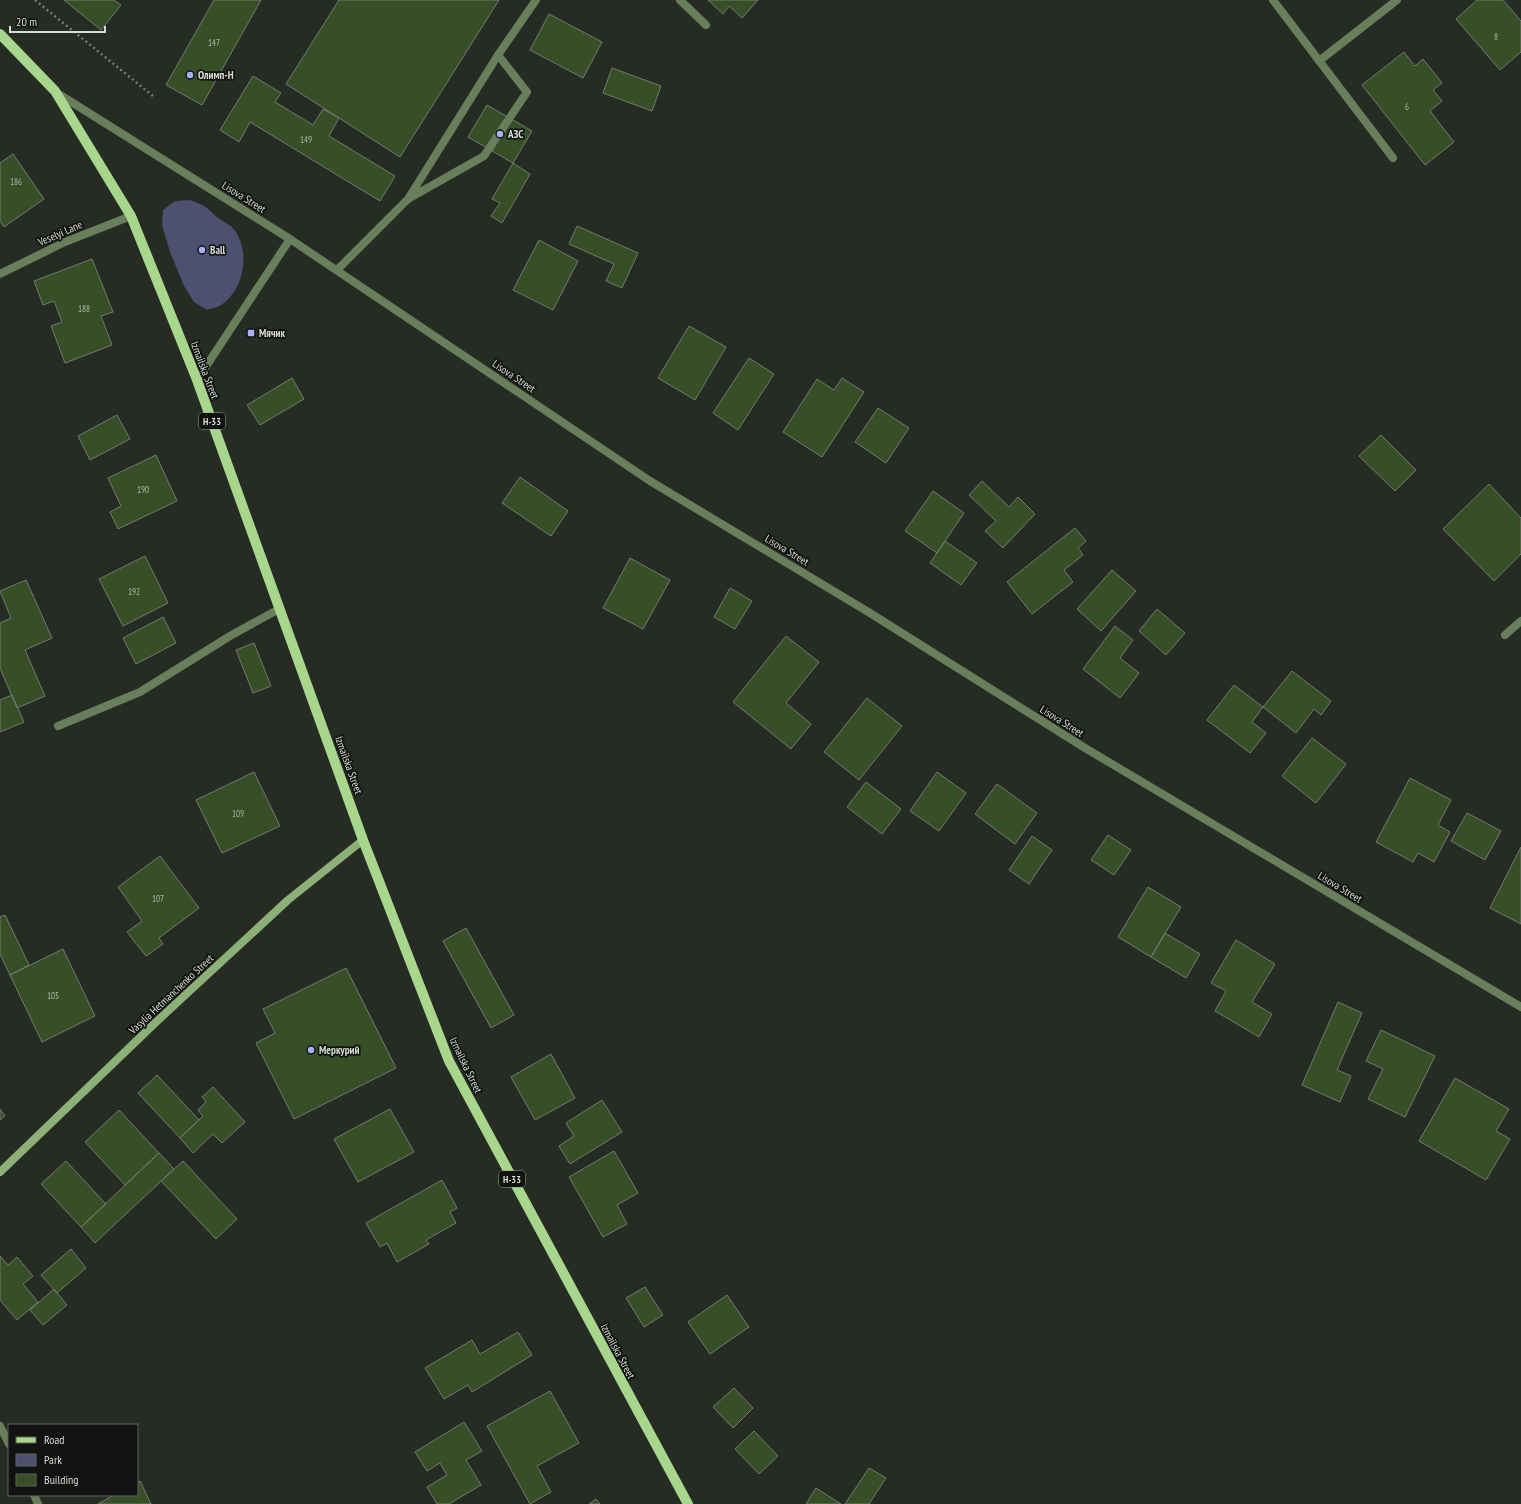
<svg xmlns="http://www.w3.org/2000/svg" width="1521" height="1504" font-family="'PT Sans Narrow',sans-serif">
<rect width="100%" height="100%" fill="#262b23"/>
<!-- green -->
<path fill="#4d506f" d="M190,200C194,202 199,203 204,206C209,209 213,214 218,218C222,221 227,223 231,226C252,248 245,289 221,305C217,308 212,308 207,310L194,302L184,286L170,252L162,225L163,210L175,201Z"/>
<!-- building -->
<path fill="#364f27" stroke="#747b70" d="M64,0H114L121,5L101,30Z
M214,0H261L202,105L166,85Z
M339,0H499L400,157L286,84Z
M708,0H758L742,18L729,6L723,14Z
M1477,0H1503L1521,21V52L1500,70L1456,19Z
M549,14L602,42L583,78L530,50Z
M1404,52L1415,66L1423,59L1442,83L1433,90L1442,101L1430,111L1454,142L1425,165L1362,85Z
M612,68L661,86L652,111L603,93Z
M253,76L281,93L275,102L313,125L323,109L339,118L329,136L395,176L380,201L250,122L239,142L220,130Z
M487,105L532,131L513,163L468,137Z
M13,154L44,199L4,227L0,221V163Z
M513,163L530,174L502,223L491,216L500,203L492,199Z
M577,226L638,253L622,288L606,281L614,264L569,244Z
M539,240L578,261L553,310L513,290Z
M92,259L113,312L101,316L112,345L65,363L51,326L62,322L54,301L43,305L34,281Z
M689,326L726,347L695,400L658,378Z
M749,358L774,374L738,430L713,413Z
M292,378L304,399L260,425L247,405Z
M842,378L864,392L822,457L783,432L817,379L834,390Z
M878,408L909,428L886,463L855,442Z
M117,415L130,439L90,460L78,436Z
M1381,435L1416,470L1395,491L1359,456Z
M156,455L177,501L118,529L110,512L121,506L108,478Z
M520,477L568,511L551,536L502,503Z
M982,481L1009,507L1018,497L1035,514L1003,548L985,531L996,521L969,495Z
M1489,484L1521,518V554L1494,581L1443,529Z
M933,491L964,513L937,553L905,531Z
M1075,528L1086,541L1078,548L1083,555L1064,570L1073,582L1032,614L1007,582Z
M945,541L977,563L961,585L930,563Z
M145,556L168,603L123,626L99,579Z
M630,558L670,580L643,629L603,608Z
M1112,570L1136,591L1101,631L1077,609Z
M26,580L52,638L25,650L45,696L17,708L0,668V623L11,618L0,591Z
M730,588L752,601L735,629L714,617Z
M1157,609L1185,633L1166,655L1139,631Z
M163,617L176,643L136,664L123,638Z
M1115,626L1133,640L1120,658L1139,673L1120,698L1083,669Z
M786,636L819,662L786,703L811,724L791,749L733,702Z
M254,643L271,686L253,693L236,650Z
M1292,671L1331,701L1321,715L1314,709L1296,733L1263,707Z
M1234,685L1263,707L1252,722L1266,733L1250,753L1207,720Z
M12,695L24,722L0,732V700Z
M867,698L902,726L859,780L824,752Z
M1312,738L1346,764L1316,803L1282,776Z
M254,772L280,826L222,853L196,800Z
M937,772L966,793L939,831L910,811Z
M1410,778L1451,800L1438,825L1450,832L1434,862L1418,853L1413,862L1376,842Z
M866,782L901,809L882,834L847,807Z
M997,784L1037,813L1015,844L975,814Z
M1467,813L1501,831L1485,860L1451,841Z
M1108,835L1131,850L1114,875L1091,860Z
M1032,836L1052,850L1029,884L1009,870Z
M1521,847V924L1490,908Z
M160,856L199,908L159,938L163,944L146,956L127,932L142,921L118,887Z
M1148,887L1181,907L1151,957L1118,937Z
M5,915L29,965L10,975L0,954V917Z
M466,928L514,1015L491,1028L443,941Z
M1165,933L1200,954L1186,978L1151,957Z
M1236,940L1275,964L1252,1002L1272,1014L1259,1037L1215,1011L1226,991L1211,983Z
M63,949L95,1016L42,1042L10,975Z
M346,968L396,1068L294,1119L256,1043L275,1033L263,1009Z
M1338,1002L1362,1013L1337,1070L1351,1076L1340,1102L1302,1085Z
M1381,1030L1435,1056L1405,1117L1368,1099L1383,1069L1366,1061Z
M551,1054L575,1098L535,1120L511,1077Z
M157,1075L199,1120L180,1138L138,1093Z
M1455,1078L1509,1109L1496,1131L1510,1139L1486,1180L1419,1141Z
M213,1087L245,1122L222,1143L213,1134L193,1153L180,1138L203,1116L198,1110L206,1102L202,1097Z
M602,1100L622,1132L570,1164L559,1146L574,1136L566,1123Z
M0,1109L5,1116L0,1120Z
M390,1109L414,1152L358,1182L334,1139Z
M119,1110L159,1153L125,1185L85,1142Z
M614,1151L638,1193L617,1205L627,1224L603,1237L569,1177Z
M159,1153L174,1169L95,1243L81,1227Z
M66,1161L106,1204L81,1227L41,1184Z
M183,1161L237,1219L216,1239L161,1181Z
M442,1180L457,1208L450,1212L456,1223L426,1240L429,1244L397,1262L387,1243L380,1247L366,1223Z
M71,1249L86,1268L57,1293L41,1275Z
M0,1256L8,1265L17,1257L33,1276L23,1284L38,1302L17,1320L0,1300Z
M645,1287L663,1315L644,1327L626,1298Z
M54,1289L67,1305L43,1325L30,1310Z
M727,1295L749,1327L710,1354L688,1322Z
M518,1332L532,1355L472,1392L468,1385L444,1399L425,1368L472,1340L480,1354Z
M734,1388L753,1408L733,1428L713,1407Z
M550,1391L579,1443L537,1466L551,1492L530,1504L487,1426Z
M464,1422L482,1451L466,1460L481,1485L449,1504H437L427,1487L447,1475L440,1463L427,1471L415,1452Z
M754,1431L778,1456L759,1474L735,1449Z
M869,1468L886,1478L869,1504H845Z
M140,1481L151,1504H98L114,1495H137V1483Z
M816,1488L841,1504H806Z
M596,1499L600,1504H589Z"/>
<g fill="none" stroke-linecap="round" stroke-linejoin="round">
<!-- path -->
<path stroke="#787c75" stroke-width="2.5" stroke-dasharray="2 3" stroke-linecap="butt" d="M35,0L153,96"/>
<!-- service -->
<path stroke="#697f5c" stroke-width="8" d="M680,0L706,25
M1273,0L1393,158
M408,199L484,156L527,92L498,55
M197,380L290,239
M58,726L140,692L230,636L279,609"/>
<!-- minor -->
<path stroke="#697f5c" stroke-width="8" d="M1319,61L1397,0
M337,270L408,199L498,55L536,0
M0,274L65,242L131,216
M1505,635L1521,621
M0,1426L9,1444
M34,1495L38,1504"/>
<!-- tertiary -->
<path stroke="#697f5c" stroke-width="8" d="M57,93L290,239L650,481L870,613L1085,748L1521,1007"/>
<!-- secondary -->
<path stroke="#8cb077" stroke-width="8" d="M0,1172L155,1023L288,900L363,840"/>
<!-- primary -->
<path stroke="#a7d68c" stroke-width="10" d="M0,34L55,91L131,216L197,380L363,840L449,1061L688,1504"/>
</g>
<!-- markers -->
<g fill="#a9b0fc" stroke="#10130f" stroke-width="1.5">
<circle cx="190" cy="75" r="4"/>
<circle cx="500" cy="134" r="4"/>
<circle cx="202" cy="250" r="4"/>
<rect x="247" y="329" width="8" height="8" rx="2"/>
<circle cx="311" cy="1050" r="4"/>
</g>
<g text-anchor="middle" dominant-baseline="central" stroke-width="3.5" stroke-linejoin="round" paint-order="stroke">
<!-- number labels -->
<g font-size="9" fill="#afb7aa">
<text x="1496" y="36">8</text>
<text x="214" y="42">147</text>
<text x="1407" y="106">6</text>
<text x="306" y="139">149</text>
<text x="16" y="181">186</text>
<text x="84" y="308">188</text>
<text x="143" y="489">190</text>
<text x="134" y="591">192</text>
<text x="238" y="813">109</text>
<text x="158" y="898">107</text>
<text x="53" y="995">105</text>
</g>
<!-- shield labels -->
<g fill="#10130f" stroke="#9b9e9a" stroke-width="1">
<rect x="199" y="413" width="26" height="16" rx="3"/>
<rect x="499" y="1171" width="26" height="16" rx="3"/>
</g>
<g font-size="10" font-weight="bold" fill="#d7dad5">
<text x="212" y="421">Н-33</text>
<text x="512" y="1179">Н-33</text>
</g>
<!-- poi labels -->
<g font-size="11" font-weight="bold" fill="#d7dad5" stroke="#10130f" text-anchor="start">
<text x="198" y="75">Олимп-Н</text>
<text x="508" y="134">АЗС</text>
<text x="210" y="250">Ball</text>
<text x="259" y="333">Мячик</text>
<text x="319" y="1050">Меркурий</text>
</g>
<!-- street labels -->
<g font-size="11" fill="#d7dad5" stroke="#10130f">
<text transform="translate(244 197) rotate(32)">Lisova Street</text>
<text transform="translate(60 233) rotate(-24)">Veselyi Lane</text>
<text transform="translate(205 370) rotate(69)">Izmailska Street</text>
<text transform="translate(514 376) rotate(34)">Lisova Street</text>
<text transform="translate(787 550) rotate(31)">Lisova Street</text>
<text transform="translate(1062 721) rotate(32)">Lisova Street</text>
<text transform="translate(349 765) rotate(70)">Izmailska Street</text>
<text transform="translate(1340 887) rotate(31)">Lisova Street</text>
<text transform="translate(171 994) rotate(-43)">Vasylia Hetmanchenko Street</text>
<text transform="translate(466 1065) rotate(64)">Izmailska Street</text>
<text transform="translate(618 1351) rotate(62)">Izmailska Street</text>
</g>
</g>
<!-- legend -->
<rect x="8" y="1424" width="130" height="72" fill="#10130f" stroke="#60635e"/>
<rect x="16" y="1437" width="20" height="6" fill="#a7d68c" stroke="#60635e"/>
<text x="44" y="1444" font-size="12" fill="#d7dad5">Road</text>
<rect x="16" y="1454" width="20" height="12" fill="#4d506f" stroke="#60635e"/>
<text x="44" y="1464" font-size="12" fill="#d7dad5">Park</text>
<rect x="16" y="1474" width="20" height="12" fill="#364f27" stroke="#60635e"/>
<text x="44" y="1484" font-size="12" fill="#d7dad5">Building</text>
<!-- scale -->
<path d="M10 26v6h95v-6" fill="none" stroke="#d7dad5" stroke-width="2"/>
<text x="16" y="26" font-size="12" fill="#d7dad5" stroke="#10130f" stroke-width="3" paint-order="stroke">20 m</text>
</svg>
